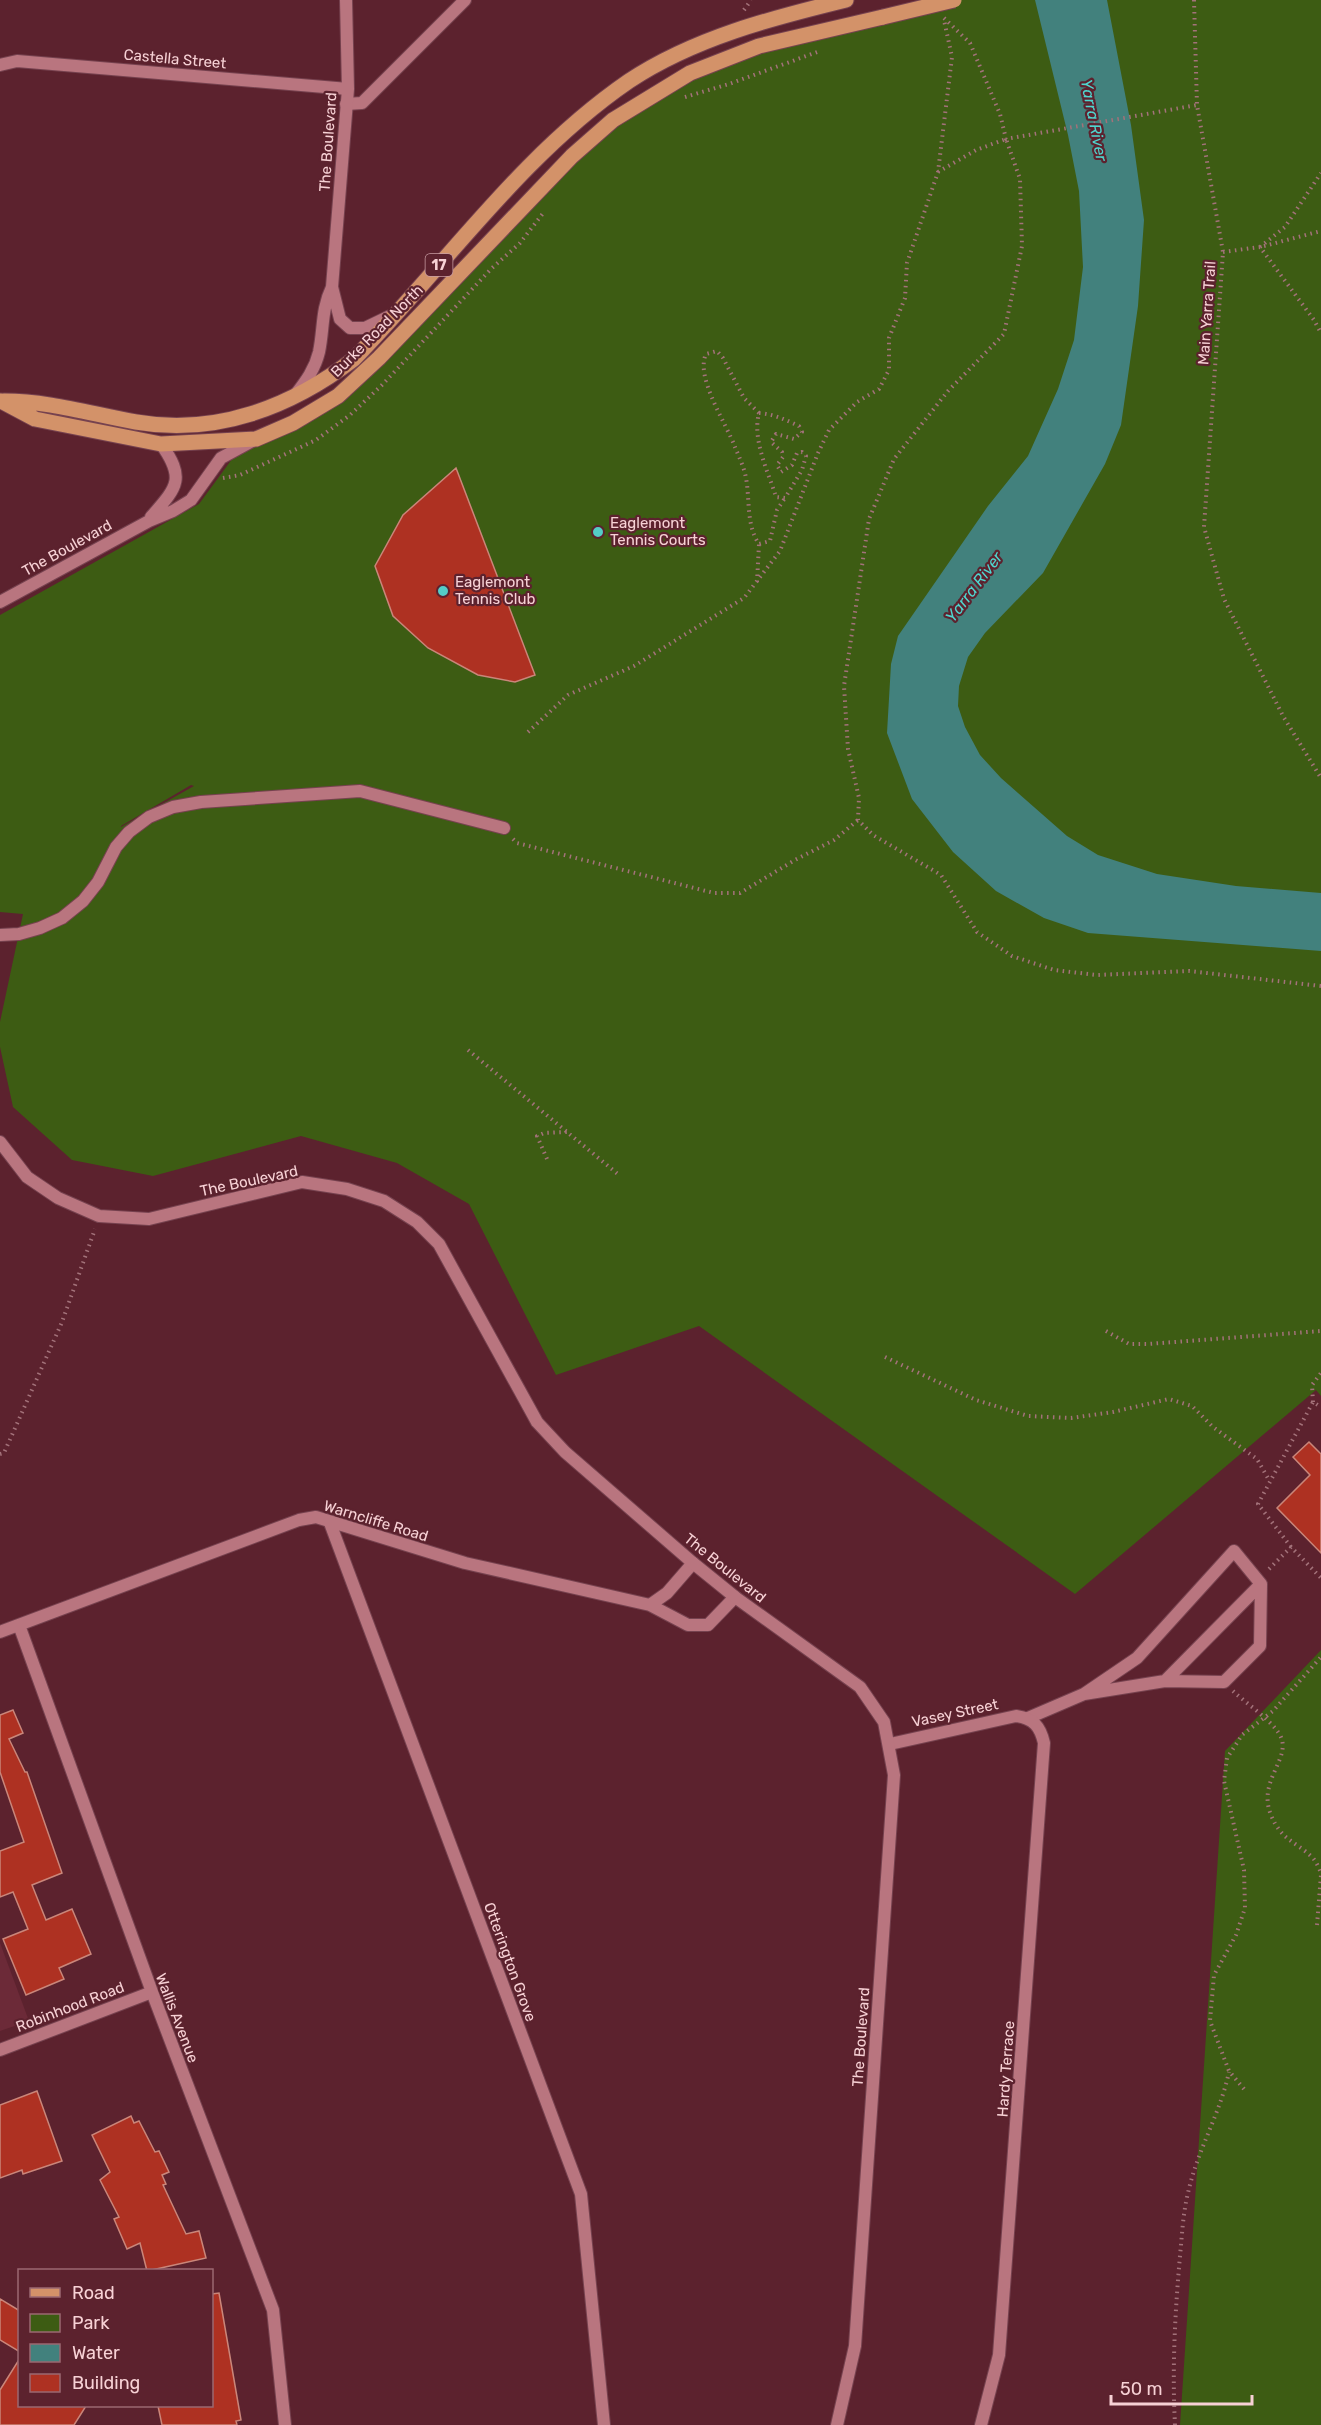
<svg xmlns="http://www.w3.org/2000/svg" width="1321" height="2425" font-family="Rubik,sans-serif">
<rect width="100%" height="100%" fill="#5c222e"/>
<!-- built -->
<path fill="#6c2a38" d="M0,1943L29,2021L0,2031Z"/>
<!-- green -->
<path fill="#3d5c13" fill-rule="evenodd" d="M929,0H1321V1396L1316,1390L1075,1594L699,1326L556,1375L469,1204L397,1163L301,1136L153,1176L72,1160L13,1107L0,1047V1022L23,914L0,912V615L199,504L246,440L352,385L597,137L709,65ZM191,785L194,786L121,827V826Z
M1321,1650V2425H1180L1225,1751Z"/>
<!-- water -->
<path fill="#42817d" d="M1035,0H1107L1131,125L1144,220L1138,306L1121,425L1105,464L1043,573L985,633L968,657L959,686L958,706L965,727L980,755L1001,778L1067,836L1098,855L1157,874L1236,886L1321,893V951L1088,933L1044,918L996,891L953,852L912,799L887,733L891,664L898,636L988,506L1028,456L1058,389L1074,340L1083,267L1079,191L1068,135Z"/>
<!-- building -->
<path fill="#ae3122" stroke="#ca867a" stroke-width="1.5" d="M456,468L535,675L515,682L478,675L428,648L393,616L375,566L403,515Z
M1309,1442L1321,1454V1553L1277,1508L1310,1475L1293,1457Z
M13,1710L23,1733L9,1739L25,1772H27L62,1873L32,1885L46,1920L72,1909L91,1954L59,1968L64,1979L26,1995L3,1939L28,1929L13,1892L0,1897V1851L24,1842L0,1772V1715Z
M37,2091L62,2161L23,2174L22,2170L0,2178V2105Z
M131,2116L134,2123L139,2121L155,2152L159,2151L169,2172L162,2175L166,2184L163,2185L186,2234L199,2231L206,2258L147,2271L140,2243L127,2249L114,2219L119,2217L100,2180L110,2172L92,2135Z
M219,2293L241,2420L236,2421L237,2425H162L158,2406H212V2294Z
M0,2299L20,2311V2352L0,2340Z
M20,2358V2406H86L74,2425H0V2390Z"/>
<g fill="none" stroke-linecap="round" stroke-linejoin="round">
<!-- service casing -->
<g stroke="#76424f" stroke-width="14">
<path id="service" d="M346,104L362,103L465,0
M0,935L19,934L40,928L62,918L83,901L98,882L116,847L129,832L149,817L173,807L201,802L360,791L504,828
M1165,1681L1261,1584
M1028,1718L1084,1694L1165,1681L1224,1682L1260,1646L1261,1584L1234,1551L1137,1658L1084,1694"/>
</g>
<!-- minor casing -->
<g stroke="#76424f" stroke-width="14">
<path id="minor" d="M346,0L348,89L332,287L340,319L350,328H365L390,316
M0,65L17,61L348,89
M296,394C306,381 315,369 319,352C324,328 321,310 332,287
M330,1523L581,2194L604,2425
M650,1605L667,1593L693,1563
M19,1625L152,1992L273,2310L285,2425
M0,1632L299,1520L316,1517L465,1563L650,1605L688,1625H708L735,1597
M890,1744L1016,1716C1034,1719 1040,1726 1044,1743L999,2355L981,2425
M0,2050L152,1992"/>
</g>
<!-- tertiary casing -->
<g stroke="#76424f" stroke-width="14">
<path id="tertiary" d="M151,517C177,487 186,479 161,444
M0,602L149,521L173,511L191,500L221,458L256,439
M0,1142L27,1177L58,1198L99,1216L149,1219L302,1182L347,1189L384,1201L417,1222L439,1244L537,1422L565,1452L693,1563L735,1597L860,1687L884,1722L894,1775L855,2346L837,2425"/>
</g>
<!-- primary casing -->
<g stroke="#76424f" stroke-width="17">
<path id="primary" d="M1,401L35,419L161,444L256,439L293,423L338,396L379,358L572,156L613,120L690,73L759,46L883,17
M4,401C49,401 91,414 136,422C216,436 291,407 354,359C445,266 521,155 629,81C694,38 772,18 846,0"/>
</g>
<!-- path -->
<path stroke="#a3727a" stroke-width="4" stroke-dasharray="1.5 4.5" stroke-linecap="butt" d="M1194,0L1197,105
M744,10L751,0
M944,18L970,43L1000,114L1006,139L1197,105L1223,252L1204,527L1224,599L1283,716L1321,778
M685,97L729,84L820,51
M938,172L976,150L1006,139L1020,179L1022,246L1004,334L948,391L894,459L869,519L844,686L848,749L859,798L858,820L873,835L941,875L977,932L1012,956L1054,970L1097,975L1189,971L1321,986
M1264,246L1321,231
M1260,247L1285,227L1321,173
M1223,252L1260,247L1314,320L1321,333
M759,413L744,398L723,358L717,351L706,354C695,377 726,423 735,447C739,457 744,467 746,478C750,499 746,525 759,544L770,541L777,510L785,498
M759,413C774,414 786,420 799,426L802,432L794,439L776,434L771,442L782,452L783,457L777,465L781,472L792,465L797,453L802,452L806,456L802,470L785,498L776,497C768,471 752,440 759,413Z
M223,478L240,475L316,440L350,415L382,385L491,269L520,243L544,212
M757,582L759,544
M528,732L568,695L634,666L744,598L780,551L818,453L829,430L857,402L879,389L889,370V338L905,298L907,263L938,172L952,57L944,20
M513,839L517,843L714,893H740L795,860L834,840L858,820
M468,1050L619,1175
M547,1159L537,1136L544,1133L568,1132
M1106,1331L1129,1344H1148L1321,1331
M885,1357L976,1400L1028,1416L1071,1418L1113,1412L1169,1399L1192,1406L1213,1427L1257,1459L1269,1480
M1313,1402L1312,1385L1321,1373
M0,1454L4,1453L62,1322L95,1229
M1291,1547L1258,1504L1313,1402L1321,1407
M1269,1569L1291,1547L1321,1578
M1233,1691C1247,1704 1267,1717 1278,1732C1296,1756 1256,1779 1271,1815C1281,1840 1295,1841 1312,1857C1316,1861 1319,1868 1321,1873
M1317,1925L1321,1875
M1244,2089L1229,2071L1210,2021L1214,1975L1236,1935L1245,1908L1244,1870L1224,1781L1227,1758L1242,1735L1273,1711L1321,1657
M1175,2425C1172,2368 1175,2313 1180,2256C1182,2235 1183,2213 1188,2193C1197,2151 1220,2114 1229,2072"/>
<!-- service -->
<use href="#service" stroke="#b9757f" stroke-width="12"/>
<!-- minor -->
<use href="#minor" stroke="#b9757f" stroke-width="12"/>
<!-- tertiary -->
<use href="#tertiary" stroke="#b9757f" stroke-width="12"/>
<!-- primary -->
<use href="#primary" stroke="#d39269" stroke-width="15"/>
<!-- primary-bridge casing -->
<g stroke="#76424f" stroke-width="17" stroke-linecap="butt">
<path id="primary-bridge" d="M883,17L954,0"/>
</g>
<!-- primary-bridge -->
<use href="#primary-bridge" stroke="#d39269" stroke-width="15"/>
</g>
<!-- markers -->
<g fill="#54cdc7" stroke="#5c222e" stroke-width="2">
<circle cx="598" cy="532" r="6"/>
<circle cx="443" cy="591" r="6"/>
</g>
<g text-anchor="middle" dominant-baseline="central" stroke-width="4.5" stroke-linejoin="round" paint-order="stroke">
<!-- shield labels -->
<rect fill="#5c222e" stroke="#c89ca3" stroke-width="1.5" x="425.5" y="254" width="27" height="22" rx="4.5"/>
<g font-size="14" font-weight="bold" fill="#f7d1d5">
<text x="439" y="265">17</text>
</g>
<!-- street labels -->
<g font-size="15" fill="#f7d1d5" stroke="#5c222e">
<text transform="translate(175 59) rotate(5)">Castella Street</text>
<text transform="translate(328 142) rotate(-86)">The Boulevard</text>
<text transform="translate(1207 313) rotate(-86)">Main Yarra Trail</text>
<text transform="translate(377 331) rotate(-45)">Burke Road North</text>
<text transform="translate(67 548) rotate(-29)">The Boulevard</text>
<text transform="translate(249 1181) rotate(-12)">The Boulevard</text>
<text transform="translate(376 1521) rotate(17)">Warncliffe Road</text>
<text transform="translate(725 1568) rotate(39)">The Boulevard</text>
<text transform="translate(955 1713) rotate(-12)">Vasey Street</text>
<text transform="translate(510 1962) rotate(70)">Otterington Grove</text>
<text transform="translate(70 2007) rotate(-21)">Robinhood Road</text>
<text transform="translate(177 2018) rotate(69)">Wallis Avenue</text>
<text transform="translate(861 2037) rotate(-86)">The Boulevard</text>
<text transform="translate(1006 2069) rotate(-86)">Hardy Terrace</text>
</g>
<!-- poi labels -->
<g font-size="15" fill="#f7d1d5" stroke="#5c222e" text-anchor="start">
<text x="610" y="523">Eaglemont<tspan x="610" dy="17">Tennis Courts</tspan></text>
<text x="455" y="582">Eaglemont<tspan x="455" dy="17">Tennis Club</tspan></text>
</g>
<!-- water labels -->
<g font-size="16" font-style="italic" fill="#4fd6cf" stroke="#5c222e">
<text transform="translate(1094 120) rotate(79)">Yarra River</text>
<text transform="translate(974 587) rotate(-53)">Yarra River</text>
</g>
</g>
<!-- legend -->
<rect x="18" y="2269" width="195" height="138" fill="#5c222e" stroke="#9a6871" stroke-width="1.5"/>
<rect x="30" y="2288" width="30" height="9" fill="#d39269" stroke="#9a6871" stroke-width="1.5"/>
<text x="72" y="2299" font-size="18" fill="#f7d1d5">Road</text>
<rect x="30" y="2314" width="30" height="18" fill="#3d5c13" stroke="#9a6871" stroke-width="1.5"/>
<text x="72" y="2329" font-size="18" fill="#f7d1d5">Park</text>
<rect x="30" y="2344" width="30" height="18" fill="#42817d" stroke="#9a6871" stroke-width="1.5"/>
<text x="72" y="2359" font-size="18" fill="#f7d1d5">Water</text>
<rect x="30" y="2374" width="30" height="18" fill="#ae3122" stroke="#9a6871" stroke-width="1.5"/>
<text x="72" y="2389" font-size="18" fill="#f7d1d5">Building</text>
<!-- scale -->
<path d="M1111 2395v9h141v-9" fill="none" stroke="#f7d1d5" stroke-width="3"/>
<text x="1120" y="2395" font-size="18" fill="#f7d1d5" stroke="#5c222e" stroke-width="4.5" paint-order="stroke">50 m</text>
</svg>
